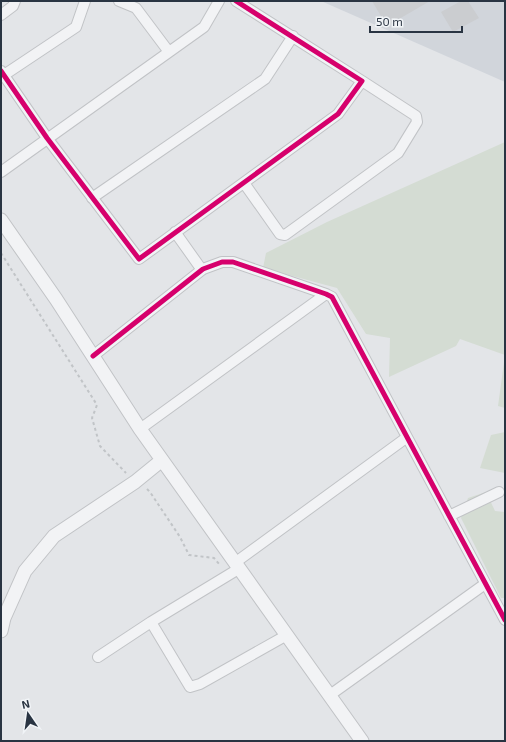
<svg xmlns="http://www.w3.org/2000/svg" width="506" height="742" font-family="'Exo 2',sans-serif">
<rect width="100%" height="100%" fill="#e3e5e8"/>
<!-- built -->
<path fill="#d1d5db" d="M321,1H505V82Z"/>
<!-- green -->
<path fill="#d4dcd3" d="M505,142V408L498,406L505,355L460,339L456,346L389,377L390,338L366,334L337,288L263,268L266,253L327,222Z
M505,432V473L480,468L491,435Z
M486,492L495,511L505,512V598H501L461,518L468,498Z"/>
<!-- building -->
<path fill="#cbcdd0" d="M372,1H430L387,26Z
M461,1H468L479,18L453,32L441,12Z"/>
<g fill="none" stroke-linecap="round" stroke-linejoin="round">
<!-- minor casing -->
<g stroke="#c1c3c6" stroke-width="12">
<path id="minor" d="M119,1L136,8L169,52
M1,15L13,6L15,1
M1,71L47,138L139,259L338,114L362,81L236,1
M4,75L76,27L85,1
M1,172L204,27L219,1
M244,183L280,234L285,235L398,153L417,122L416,116L362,81
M92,198L265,79L293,36
M175,232L202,270
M93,356L203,269L222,262H233L326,294L332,297L505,620
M140,429L326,294
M449,516L499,492
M236,562L406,438
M151,622L190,687L200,684L287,635
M98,657L151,622L240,568
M330,695L485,584"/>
</g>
<!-- tertiary casing -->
<g stroke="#c1c3c6" stroke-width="15">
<path id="tertiary" d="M1,220L56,299L140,429L362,741
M1,631L4,618L25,571L54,536L135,482L162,460"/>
</g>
<!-- path -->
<path stroke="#c1c4c7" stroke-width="2" stroke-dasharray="3 3" stroke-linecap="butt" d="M1,253L97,405L92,418L100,446L126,473
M147,489L150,492L180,537L189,555L214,558L220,565"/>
<!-- minor -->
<use href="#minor" stroke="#f2f3f5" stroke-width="10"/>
<!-- tertiary -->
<use href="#tertiary" stroke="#f2f3f5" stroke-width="13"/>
<!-- cycleway casing -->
<g stroke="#f1f4f7" stroke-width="8">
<path id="cycleway" d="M1,71L47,138L139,259L338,114L362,81L236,1
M93,356L203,269L222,262H233L326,294L332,297L505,620"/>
</g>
<!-- cycleway -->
<use href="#cycleway" stroke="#d6006c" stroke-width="5"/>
</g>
<!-- border -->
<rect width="506" height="742" fill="none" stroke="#293442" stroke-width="4"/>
<!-- north arrow -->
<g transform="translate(28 714) rotate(347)" stroke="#f1f4f7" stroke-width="3" paint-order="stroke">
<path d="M0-3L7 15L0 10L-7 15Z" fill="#293442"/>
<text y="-6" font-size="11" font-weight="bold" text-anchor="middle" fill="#293442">N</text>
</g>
<!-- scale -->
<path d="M370 26v6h92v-6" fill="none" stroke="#293442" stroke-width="2"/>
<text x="376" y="26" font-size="12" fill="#293442" stroke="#f1f4f7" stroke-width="3" paint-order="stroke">50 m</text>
</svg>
